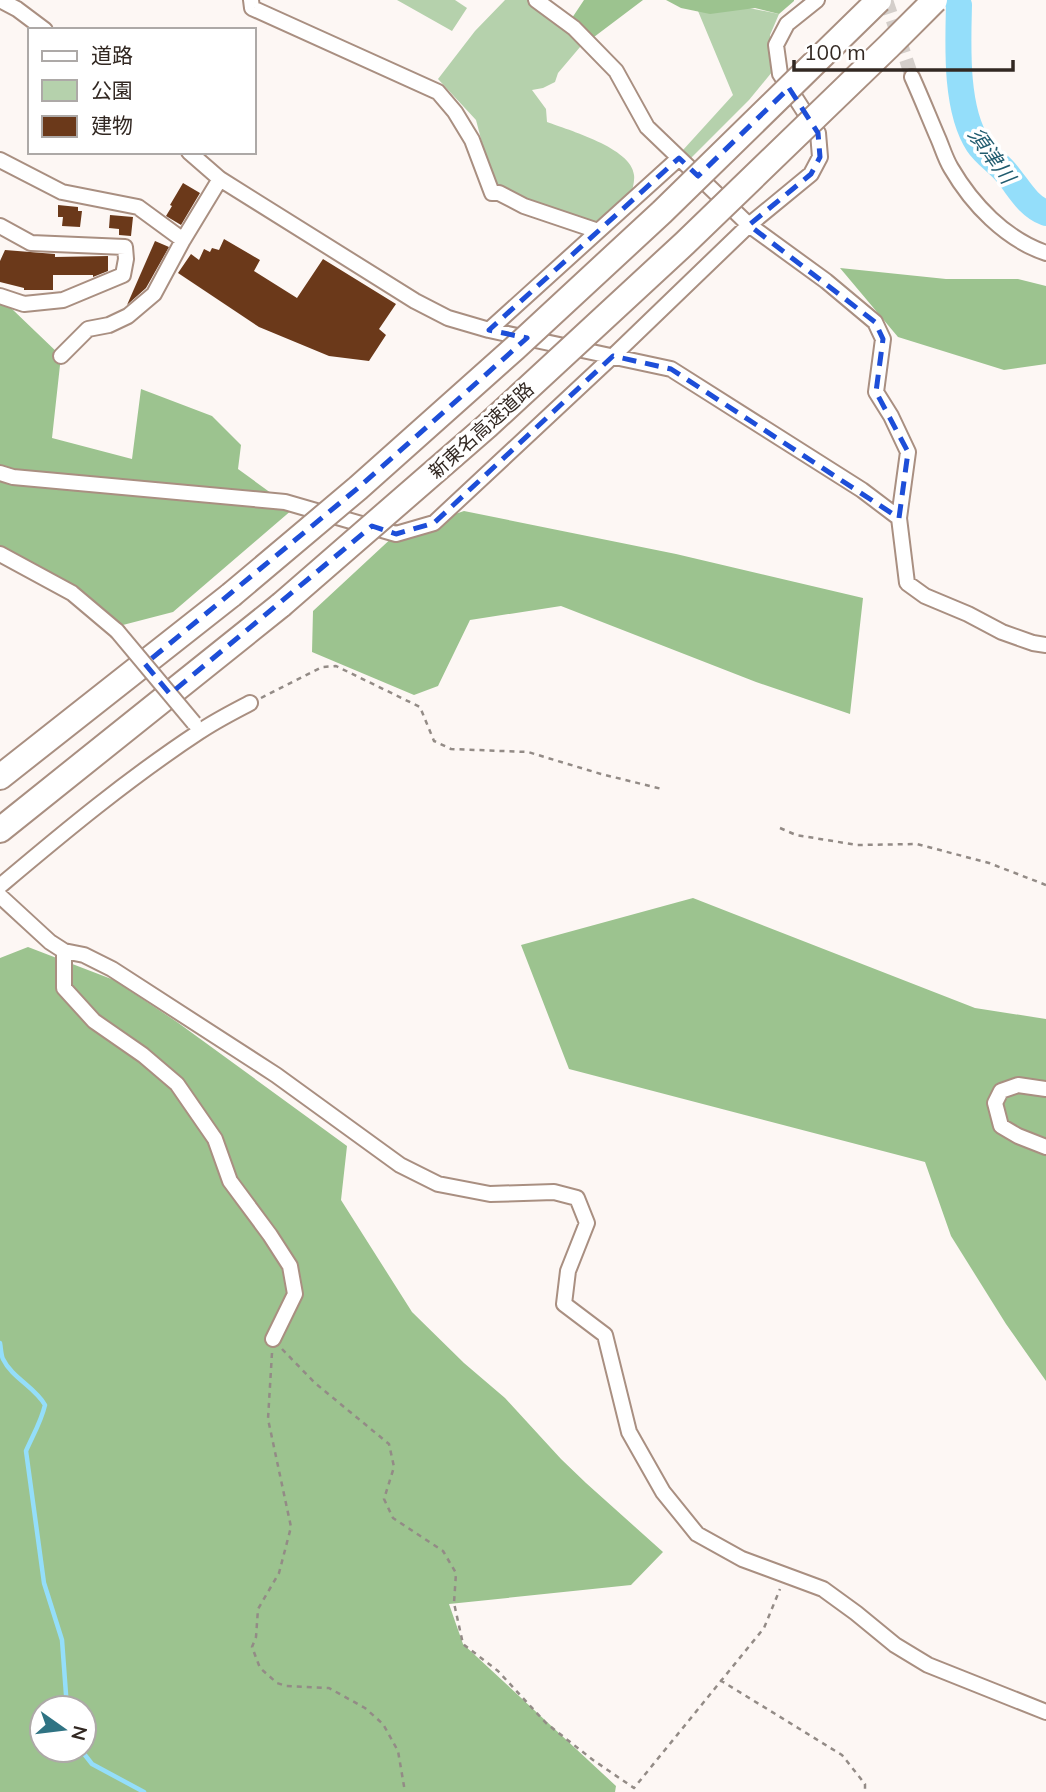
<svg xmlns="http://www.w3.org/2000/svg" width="1046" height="1792" font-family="Mulish,'Noto Sans JP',sans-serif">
<rect width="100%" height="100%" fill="#fdf7f4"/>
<!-- green -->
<path fill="#b5d1ac" d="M397,0H455L467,8L452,31Z
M505,0H532L586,40L558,73L555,82L543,88L532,90L546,109L547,122C568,130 632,148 634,175C635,181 632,190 631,197L596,228L501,194L491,177L476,120L438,79L475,31Z
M749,8L779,14L770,35L772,72L749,100L690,159L683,150L733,95L698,11Z"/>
<!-- forest -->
<path fill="#9cc38f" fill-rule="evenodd" d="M584,0H643L590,40L568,24Z
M666,0H794V1L779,14L755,8L710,14L681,8Z
M840,268L946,279H1018L1046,286V364L1004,370L898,337Z
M0,300L12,309L61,356L52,438L132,459L141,389L212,416L241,445L238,469L293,509L173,612L119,626L0,558Z
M464,511L676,554L863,598L850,714L756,682L561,606L470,620L438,686L414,695L312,652L313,611L396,534Z
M693,898L975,1008L1046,1019V1381L1006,1324L951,1236L925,1162L569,1069L521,945Z
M28,947L114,980L177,1022L347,1146L341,1200L412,1312L464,1363L505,1398L561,1459L586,1483L663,1552L631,1585L449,1604L463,1644L616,1786L615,1792H0V958ZM42,1708H84V1750H42Z"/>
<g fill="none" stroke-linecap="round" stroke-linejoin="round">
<!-- stream -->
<path stroke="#94defa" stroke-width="4.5" d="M0,1343C1,1348 1,1355 3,1359C12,1378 35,1387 45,1405C41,1422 33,1435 26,1451L44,1583L62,1640L67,1708
M81,1750L92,1764L144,1792"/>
<!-- river -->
<path stroke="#94defa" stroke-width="26" d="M957,0L959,5C958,45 955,109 978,144C986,156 1000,164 1008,175C1020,190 1028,206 1046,213"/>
</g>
<!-- building -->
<path fill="#6b391a" d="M183,183L200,193L181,225L166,216L172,206L170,205Z
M58,205L78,207V211H82L80,227L62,226L63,217H58Z
M110,215L133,217L131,236L119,235V229L109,228Z
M224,239L260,260L254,271L297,298L323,259L396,304L379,329L386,335L369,361L329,356L259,327L178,273L191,254L199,260L204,249L210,252L212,248L219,250Z
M155,241L169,247L146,288L127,305Z
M5,250L55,254V257L108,256V271L93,277V275H53V290H24V288L0,282V261Z"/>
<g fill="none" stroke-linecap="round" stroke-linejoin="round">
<!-- street-tunnel -->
<path stroke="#d4ceca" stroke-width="14" stroke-dasharray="14 7" stroke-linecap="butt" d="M886,0L912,77"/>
<!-- street casing -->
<g stroke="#a98f81" stroke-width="18">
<path id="street" d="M0,0L17,9L45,30
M251,0L252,8L438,92L455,112L472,140L492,193H499L524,206L598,231
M536,0L574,28L616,71L647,127L749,225L826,281L875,322L883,339L876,392L891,416L908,452L899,518L907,583L925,596L968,614L1002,632L1033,643L1046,645
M912,77C921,97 929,117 938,138C942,147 945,158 951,168C972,204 1005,239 1046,253
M189,152L220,179L415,301L448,318L489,330L671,369L862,490L899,518
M0,160L62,192L138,207L183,240
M0,226L31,243L125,247L126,259L123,275L63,300L24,304L0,296
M489,330L679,158
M61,356L88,329L109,325L128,316L154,294L183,240L220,179
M0,473L13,477L285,502L396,534L434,523L613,356L749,225L811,174L820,157L818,133L780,74L776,45L787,24L817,0
M0,554L72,593L117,631
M0,886C64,832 129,778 199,732C215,721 233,712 250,703
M0,896L50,942L64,951L84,955L112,969L276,1075L400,1165L438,1184L490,1194L554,1192L577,1198L587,1223L568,1271L564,1304L605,1335L629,1432L663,1492L697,1534L742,1559L823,1589L856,1613L895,1645L928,1665L1046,1712
M64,951V988L94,1021L143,1055L177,1084L215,1139L230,1181L270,1235L290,1266L295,1294L273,1339
M1046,1089L1018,1085L1001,1091L995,1103L1001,1126L1018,1136L1046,1147"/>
</g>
<!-- highway casing -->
<g stroke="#a98f81" stroke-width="28">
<path id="highway" d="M0,777L231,595
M0,830L281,605"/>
</g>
<!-- path -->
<path stroke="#938b86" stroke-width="2.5" stroke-dasharray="5 5" stroke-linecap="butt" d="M261,698L322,667L336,666L420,707L434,741L451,749L528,752L601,774L662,789
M780,828L796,835L857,845L917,844L989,863L1046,885
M282,1349L315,1383L389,1444L394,1467L384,1499L393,1518L443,1551L456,1573L454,1603L463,1644L498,1671L546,1723L593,1760L634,1788L764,1628L780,1589
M272,1353L268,1419L291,1527L279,1573L258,1609L256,1637L252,1647L260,1668L277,1683L286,1686L329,1688L365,1708L383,1724L398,1751L405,1792
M720,1680L842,1755L865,1784V1792"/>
<!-- street -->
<use href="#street" stroke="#fff" stroke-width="14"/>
<!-- highway -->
<use href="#highway" stroke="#fff" stroke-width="24"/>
<!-- street-bridge casing -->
<g stroke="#a98f81" stroke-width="18" stroke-linecap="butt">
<path id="street-bridge" d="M117,631L194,723"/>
</g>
<!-- highway-bridge casing -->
<g stroke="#a98f81" stroke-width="28" stroke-linecap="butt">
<path id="highway-bridge" d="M231,595L358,488L515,348L662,212L879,0
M281,605L487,426L685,243L889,46L935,0"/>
</g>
<!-- street-bridge -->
<use href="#street-bridge" stroke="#fff" stroke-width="14"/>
<!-- highway-bridge -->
<use href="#highway-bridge" stroke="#fff" stroke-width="24"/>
</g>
<!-- marked area -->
<path fill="none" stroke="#1d4ed8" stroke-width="5" stroke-dasharray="14 9" stroke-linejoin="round" d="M789,88L818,133L820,157L811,174L749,225L875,322L883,339L876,392L908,452L899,518L671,369L613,356L434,523L396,534L372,526L170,694L145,664L358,488L527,338L489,330L679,158L698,176Z"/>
<g text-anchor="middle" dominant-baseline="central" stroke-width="7" stroke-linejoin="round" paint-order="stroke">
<!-- street labels -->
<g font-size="19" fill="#322822" stroke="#fff">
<text transform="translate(481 430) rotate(-42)">新東名高速道路</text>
</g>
<!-- water labels -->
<g font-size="21" font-style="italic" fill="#215c6f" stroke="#fff">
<text transform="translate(992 155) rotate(54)">須津川</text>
</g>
</g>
<!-- legend -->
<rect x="28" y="28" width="228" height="126" fill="#ffffff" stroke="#ada9a7" stroke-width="2"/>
<rect x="42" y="51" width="35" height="10" fill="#ffffff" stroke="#ada9a7" stroke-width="2"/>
<text x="91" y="63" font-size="21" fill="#322822">道路</text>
<rect x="42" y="80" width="35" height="21" fill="#b5d1ac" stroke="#ada9a7" stroke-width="2"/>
<text x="91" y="98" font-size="21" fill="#322822">公園</text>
<rect x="42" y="116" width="35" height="21" fill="#6b391a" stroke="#ada9a7" stroke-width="2"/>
<text x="91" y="133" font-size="21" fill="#322822">建物</text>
<!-- north arrow -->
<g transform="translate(63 1729) rotate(104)"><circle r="33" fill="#ffffff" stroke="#ada9a7" stroke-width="2"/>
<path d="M0-5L12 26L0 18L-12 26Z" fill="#2f7383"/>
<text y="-10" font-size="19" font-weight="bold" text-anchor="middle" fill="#322822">N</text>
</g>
<!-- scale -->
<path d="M794 60v10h219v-10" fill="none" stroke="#322822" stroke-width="3.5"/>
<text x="804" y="60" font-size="21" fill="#322822" stroke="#ffffff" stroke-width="5" paint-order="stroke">100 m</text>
</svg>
